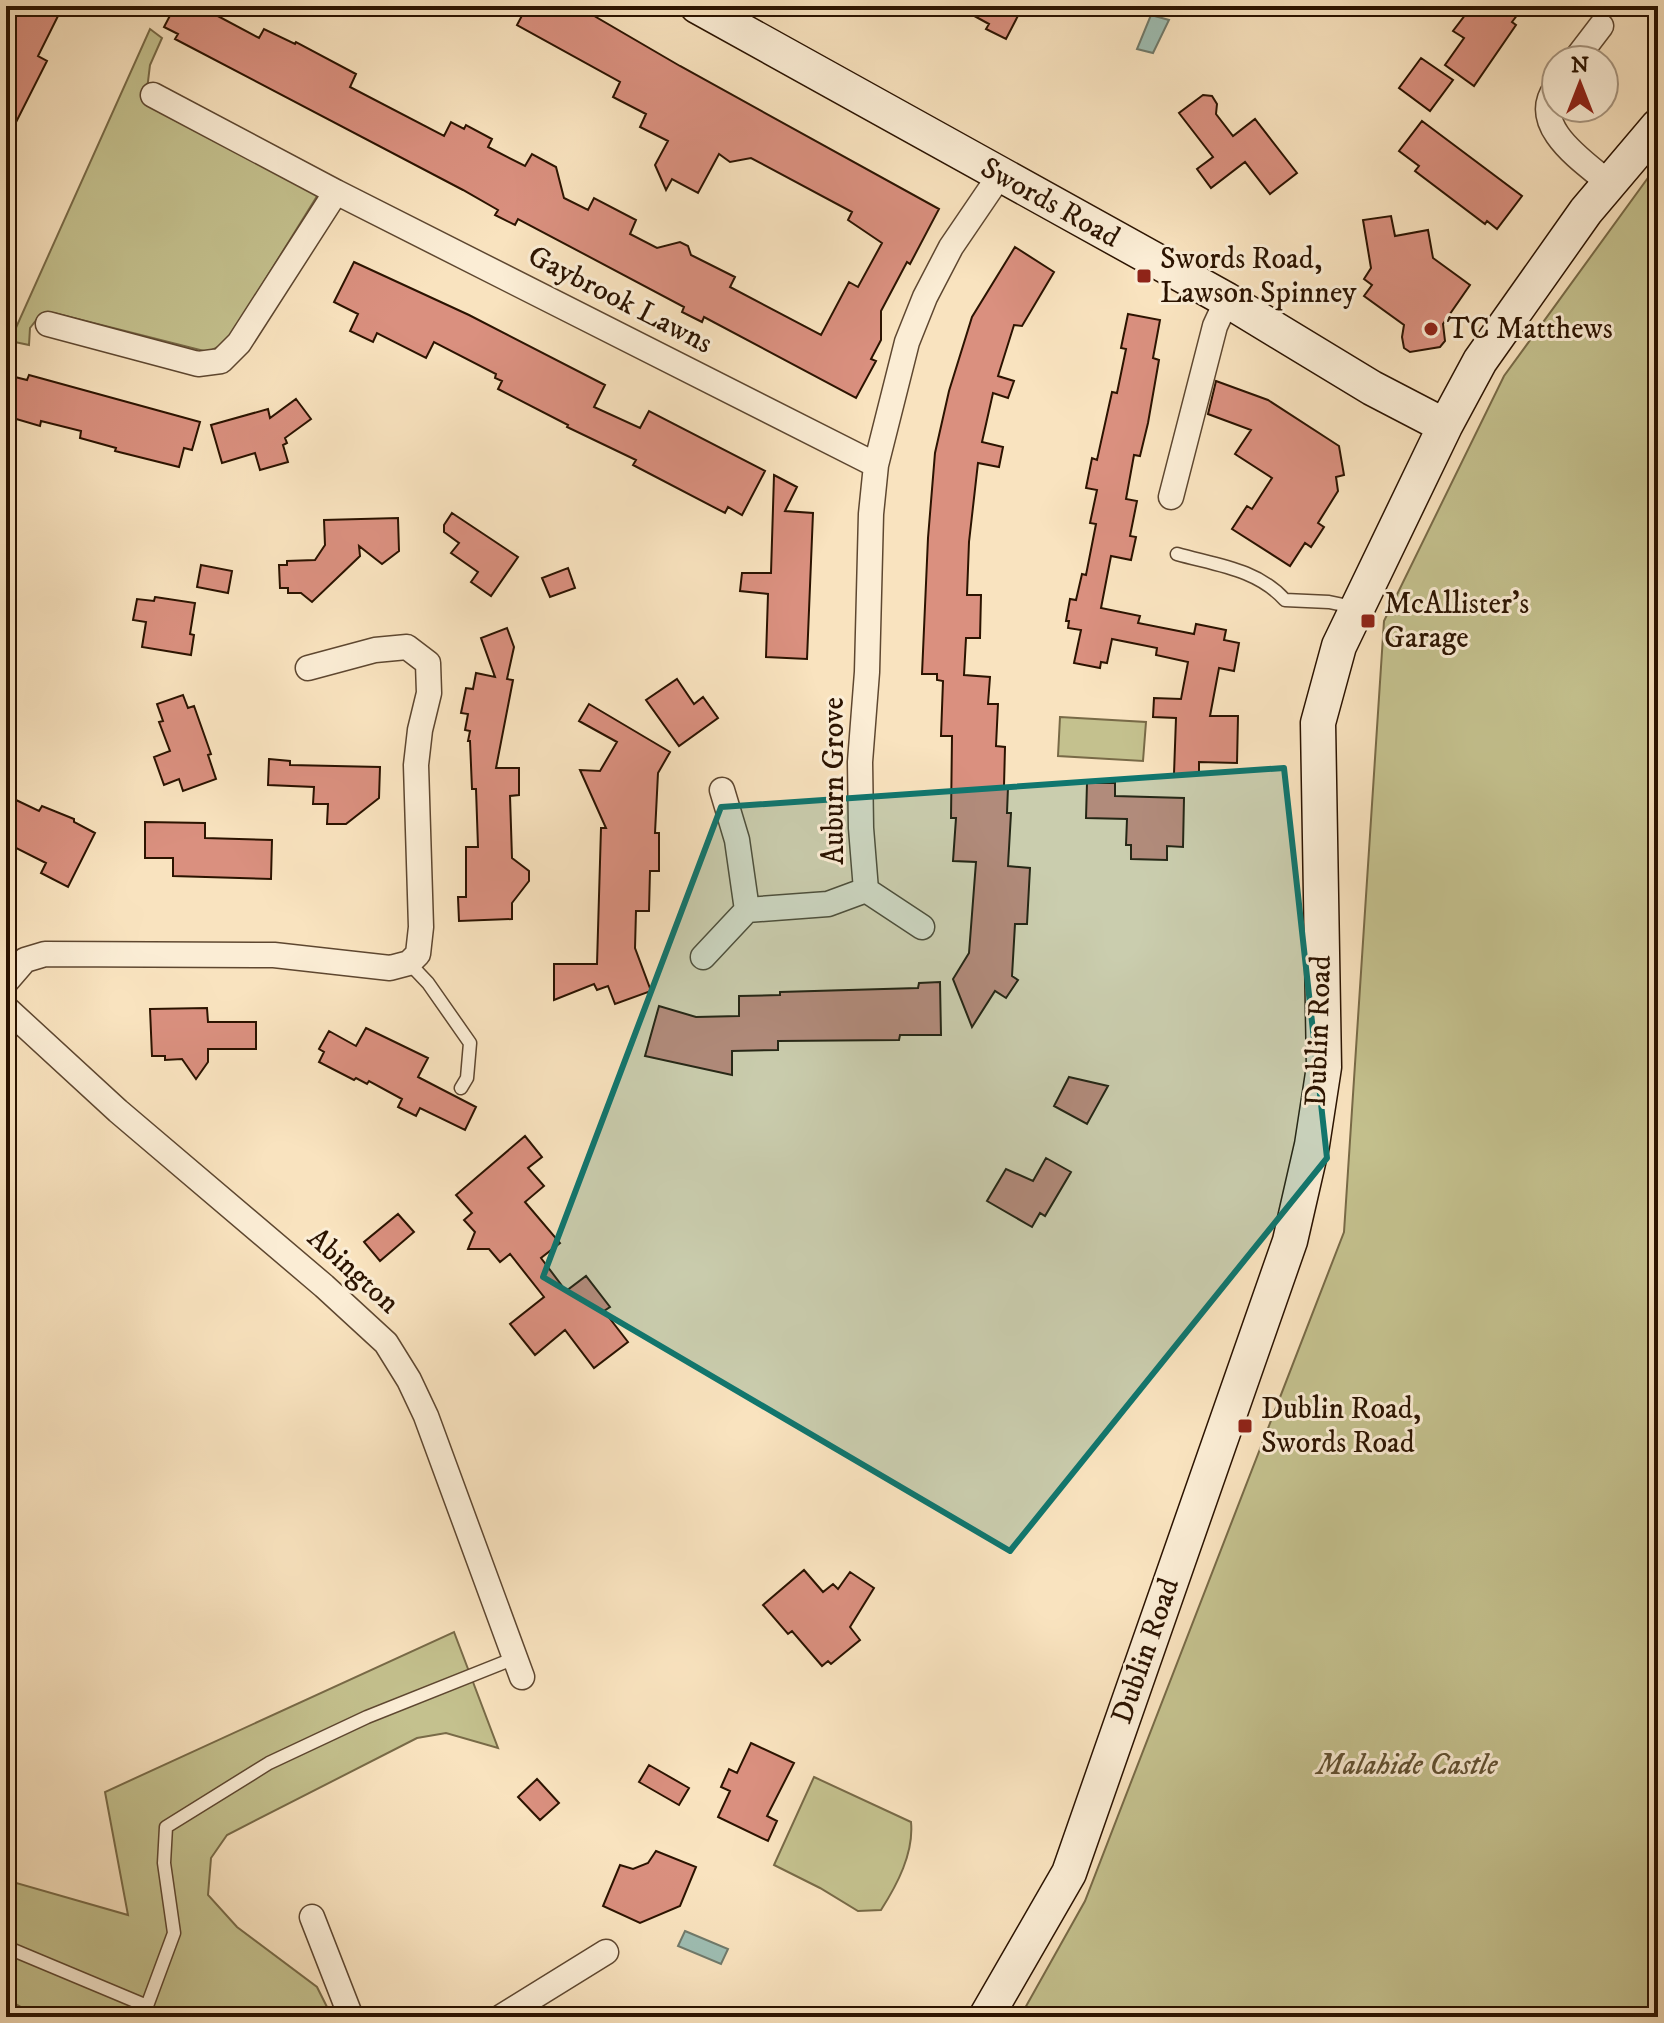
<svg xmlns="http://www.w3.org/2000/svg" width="1664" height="2023" font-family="'IM FELL DW Pica',serif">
<rect width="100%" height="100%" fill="#f9e3bf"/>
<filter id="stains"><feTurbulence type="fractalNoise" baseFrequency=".0025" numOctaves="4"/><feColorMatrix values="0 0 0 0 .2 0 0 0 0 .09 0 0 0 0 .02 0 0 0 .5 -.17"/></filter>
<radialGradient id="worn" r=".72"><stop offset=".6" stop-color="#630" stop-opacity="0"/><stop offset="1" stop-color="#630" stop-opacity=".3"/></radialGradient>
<!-- green -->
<path fill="#c4c18e" stroke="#786a47" stroke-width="2" d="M150,29L162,38L150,65L146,98L319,193L226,343L208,352L54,313L41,314L30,328L29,345L10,341Z
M1658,164V2017H1020L1085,1901L1344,1232L1384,621L1504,376Z
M1060,717L1146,722L1143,761L1058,756Z
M454,1632L498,1748L446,1733L417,1738L227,1835L211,1858L208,1895L237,1927L317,1987L332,2017H39L6,1999V1880L128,1915L105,1792Z
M814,1777L911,1822C914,1853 897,1885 881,1910L858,1911L820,1888L774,1865Z"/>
<!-- water -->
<path fill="#9ebeb3" stroke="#707a6b" stroke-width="2" d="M1151,15L1169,20L1153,53L1137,49Z
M685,1931L728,1949L721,1964L678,1946Z"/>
<!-- building -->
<path fill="#da907f" stroke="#2b1300" stroke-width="2" d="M12,6H63L38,56L47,61L6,142V18Z
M175,6H204L215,12L214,14L259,38L264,29L295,44L296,42L356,74L350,87L444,136L451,122L464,129L466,125L492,139L488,147L525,166L532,154L556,167L564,198L588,210L594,198L636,220L630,234L657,248L680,242L688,246L691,255L735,277L730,287L821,335L849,282L858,287L882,243L848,220L852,212L751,158L730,162L719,154L698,193L672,179L666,190L655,165L668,141L640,127L646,114L613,97L620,82L517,25L527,6H577L680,66L939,209L910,264L907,262L881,311V340L871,359L876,361L856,398L704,317L702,322L682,312L684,307L518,219L515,225L495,215L498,210L463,190L175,39L178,34L164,27Z
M956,6H1023L1006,39L986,29L989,24Z
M1472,6H1524L1512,22L1516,25L1474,86L1445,65L1464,38L1453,31Z
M1421,58L1453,80L1430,111L1399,88Z
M1203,95L1212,96L1217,104L1216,114L1233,136L1255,119L1297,173L1270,194L1245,162L1211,188L1197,169L1213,157L1179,113Z
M1422,121L1522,196L1497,229L1487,221L1485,224L1415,171L1419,166L1399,151Z
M1391,216L1395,236L1428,230L1433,258L1470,285L1443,324L1445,341L1440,347L1410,352L1404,348L1402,337L1404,325L1364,296L1372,285L1364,279L1371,268L1363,220Z
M1015,247L1054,272L1022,326L1014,325L998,376L1014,381L1008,398L993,393L982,442L1003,447L999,467L978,463L969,542L967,595H981L980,638H966L964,675L990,677L988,704H998L996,746L1005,747L1004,786L1008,787L1007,813H1011L1008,866L1030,868L1027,924H1015L1012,976L1018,980L1006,998L995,991L972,1027L953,979L969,953L976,862L953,861L956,818H951L952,736H941L943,681L937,680V674H922L928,538L935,453L949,391L972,317Z
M354,262L469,315L605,385L594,407L640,428L649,411L765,471L742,515L728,507L725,513L633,465L636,460L567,427L568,425L498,389L502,381L495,378L496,374L434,342L426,358L377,333L373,342L350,331L358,314L334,302Z
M1128,314L1160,320L1153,358L1159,360L1148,423L1140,456L1134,455L1126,499L1137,501L1130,536L1136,537L1131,560L1111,556L1101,608L1140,616L1138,623L1194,634L1196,624L1226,630L1224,640L1239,643L1234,671L1219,668L1210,716H1238L1237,763L1199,762V775L1174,774L1176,718L1153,717L1154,698L1181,699L1188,662L1156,655L1157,648L1112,639L1107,663L1101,662L1100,668L1074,663L1081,630L1068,628L1069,621H1066L1070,599L1076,600L1082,574L1086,575L1096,524L1090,523L1097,490L1086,488L1092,458L1097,460L1112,392L1117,393L1126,349L1121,348Z
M29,375L200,422L192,450L184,448L179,467L115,451L116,448L80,438L81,431L41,421L40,426L6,416V406L15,377L27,380Z
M1216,381L1268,400L1339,446L1344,475L1336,477L1338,491L1318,523L1324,527L1311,547L1305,543L1290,566L1232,529L1247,506L1252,509L1272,478L1235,454L1251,430L1208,414Z
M296,399L311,419L285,438L287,443L283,445L288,462L260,470L255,453L222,463L211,425L268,409L270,418Z
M774,475L797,487L785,511L813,513L807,659L766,657L768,594L740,591L742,573H771Z
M452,513L518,557L491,596L471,582L478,572L451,553L459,543L444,532V525Z
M398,518L399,551L382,564L359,546L360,556L312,602L301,593H288V588H280L279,565H287V561L315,560L325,545L324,520Z
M201,565L232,571L228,593L197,587Z
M568,568L575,588L550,597L542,578Z
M155,597L195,603L190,634L194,635L191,655L142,647L146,622L133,620L137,599L154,601Z
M507,628L514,647L507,679L513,680L496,768H519V795L510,796L512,858L529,871V881L512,903V919L459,921L458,897H466V847H478L476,789H472L470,741H468L470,731L465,730L468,714L461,713L466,688L473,689L476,673L495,677L481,638Z
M677,679L694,704L703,697L718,718L679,746L646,700Z
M183,695L188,708L194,706L211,754L208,755L216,779L183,791L179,779L164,785L154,757L170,751L159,722L163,721L157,704Z
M589,704L670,752L658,773L655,833H659V871H650L649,911H636L635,948L651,991L615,1004L608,986L597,990L594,984L554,1000V964H597L601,828H606L580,770L600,771L617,742L579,721Z
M269,759L290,761V765L380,767L379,798L346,824H327L328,804H313L314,787L268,785Z
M1087,783H1115V796L1184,798L1183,847L1167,846V860L1131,859V845H1126L1127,819L1086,818Z
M16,800L39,811L42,806L74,819V822L95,833L68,887L41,873L46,863L6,843V818Z
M145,822L205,823V838L272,840L271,879L173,876V858H145Z
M940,982L941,1035H900L899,1040L778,1041V1050L732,1051V1075L645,1056L659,1006L696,1017L739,1016V996L780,995V992L918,988L919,983Z
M207,1008L208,1022H256V1049H208V1062L196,1079L182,1059L165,1060V1056H152L150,1009Z
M366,1028L428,1058L418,1077L476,1107L465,1130L420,1108L416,1116L398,1107L402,1099L369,1081L367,1084L356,1078L354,1080L319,1062L324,1052L319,1049L329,1031L356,1046Z
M1069,1077L1108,1086L1087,1124L1054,1106Z
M525,1136L542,1157L528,1168L544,1186L525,1202L560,1243L541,1258L566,1291L586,1276L610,1307L604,1311L628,1342L594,1368L565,1330L535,1355L510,1324L544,1297L510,1254L500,1262L489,1249H468L475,1232L464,1220L472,1213L456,1195Z
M1046,1158L1071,1172L1045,1216L1040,1213L1032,1227L987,1201L1006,1169L1033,1181Z
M398,1214L414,1232L380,1261L364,1242Z
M804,1570L823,1592L833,1584L838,1589L850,1572L874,1588L850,1627L860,1640L831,1664L828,1661L822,1666L792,1631L788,1634L763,1605Z
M751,1743L794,1763L767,1816L777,1821L768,1841L718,1817L730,1791L721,1787L729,1769L737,1773Z
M649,1765L689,1788L679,1805L639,1782Z
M537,1779L559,1803L540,1820L518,1797Z
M656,1851L696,1867L680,1906L640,1923L603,1906L620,1865L633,1869L648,1863Z"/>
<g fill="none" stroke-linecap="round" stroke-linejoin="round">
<!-- service casing -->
<g stroke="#5e4730" stroke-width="15">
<path id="service" d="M1177,554C1216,565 1257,569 1285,600L1329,602L1353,607
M409,963L428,983L470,1043L467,1078L461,1088
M6,1947L147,2006L174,1933L164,1863L166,1827L269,1763L367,1717L515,1658"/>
</g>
<!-- minor casing -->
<g stroke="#5e4730" stroke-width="27">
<path id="minor" d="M1575,60L1601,26
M1556,87C1528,126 1583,161 1609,183
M336,192L876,465
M48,324L198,364L221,361L239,343L336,192L153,95
M1171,497L1215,326L1227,300
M722,790L737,840L747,910L828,904L866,890L861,828L860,762L867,672L871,514L876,465L907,342L925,297L951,247L1000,175
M866,890L922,927
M703,957L747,910
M6,982L25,960L45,954L274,955L390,968L409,963L418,954L421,927L416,765L420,730L429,693L428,663L407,647L375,650L308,668
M6,1008L118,1111L324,1286L386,1343L409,1380L426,1416L522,1677
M312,1917L351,2017
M501,2017L606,1952"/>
</g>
<!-- secondary casing -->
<g stroke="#2b1300" stroke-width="37">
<path id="secondary" d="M697,6L1227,300L1372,388L1445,426
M986,2017L1069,1873L1290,1241L1312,1145L1324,1067L1318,723L1339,646L1445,426L1480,361L1586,211L1658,126"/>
</g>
<!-- service -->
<use href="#service" stroke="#fbedd5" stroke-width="12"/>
<!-- minor -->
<use href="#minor" stroke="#fbedd5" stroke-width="24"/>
<!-- secondary -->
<use href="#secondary" stroke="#fbedd5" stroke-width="34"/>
</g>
<!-- marked area -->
<path fill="#0f766e" fill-opacity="0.2" stroke="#0f766e" stroke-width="6" stroke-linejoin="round" d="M1284,768L1327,1158L1010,1551L543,1277L721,807Z"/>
<!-- markers -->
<g fill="#8f2418" stroke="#fbedd5" stroke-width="3">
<rect x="1136" y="268" width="16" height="16" rx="4"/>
<circle cx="1431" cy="329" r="8"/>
<rect x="1360" y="613" width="16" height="16" rx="4"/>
<rect x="1237" y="1418" width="16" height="16" rx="4"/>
</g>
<g text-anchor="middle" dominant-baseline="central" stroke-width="6" stroke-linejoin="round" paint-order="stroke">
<!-- street labels -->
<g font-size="30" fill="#2b1300" stroke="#fbedd5">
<text transform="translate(1050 203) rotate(29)">Swords Road</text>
<text transform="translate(620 300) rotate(27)">Gaybrook Lawns</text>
<text transform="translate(834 781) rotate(-90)">Auburn Grove</text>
<text transform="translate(1319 1031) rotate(-88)">Dublin Road</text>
<text transform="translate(353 1271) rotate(42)">Abington</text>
<text transform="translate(1146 1651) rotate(-71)">Dublin Road</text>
</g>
<!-- poi labels -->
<g font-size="30" fill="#2b1300" stroke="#fbedd5" text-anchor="start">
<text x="1160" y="259">Swords Road,<tspan x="1160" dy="34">Lawson Spinney</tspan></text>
<text x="1447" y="329">TC Matthews</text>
<text x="1384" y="604">McAllister's<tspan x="1384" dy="34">Garage</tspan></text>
<text x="1261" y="1409">Dublin Road,<tspan x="1261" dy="34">Swords Road</tspan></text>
</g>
<!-- park labels -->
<g font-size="30" font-style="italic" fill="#615032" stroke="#fbedd5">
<text x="1407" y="1765">Malahide Castle</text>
</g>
</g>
<!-- margin -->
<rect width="1664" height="2023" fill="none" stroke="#f9e3bf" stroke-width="32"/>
<rect x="8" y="8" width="1648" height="2007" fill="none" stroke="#2b1300" stroke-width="4"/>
<rect x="16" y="16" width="1632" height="1991" fill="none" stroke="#2b1300" stroke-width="2"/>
<!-- north arrow -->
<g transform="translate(1580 84)"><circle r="38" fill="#fbedd5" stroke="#a89680" stroke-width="2"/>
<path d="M0-6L14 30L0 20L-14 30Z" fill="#8f2418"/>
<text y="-12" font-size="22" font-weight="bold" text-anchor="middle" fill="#2b1300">N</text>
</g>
<rect width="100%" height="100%" filter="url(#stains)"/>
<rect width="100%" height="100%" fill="url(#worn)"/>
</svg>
